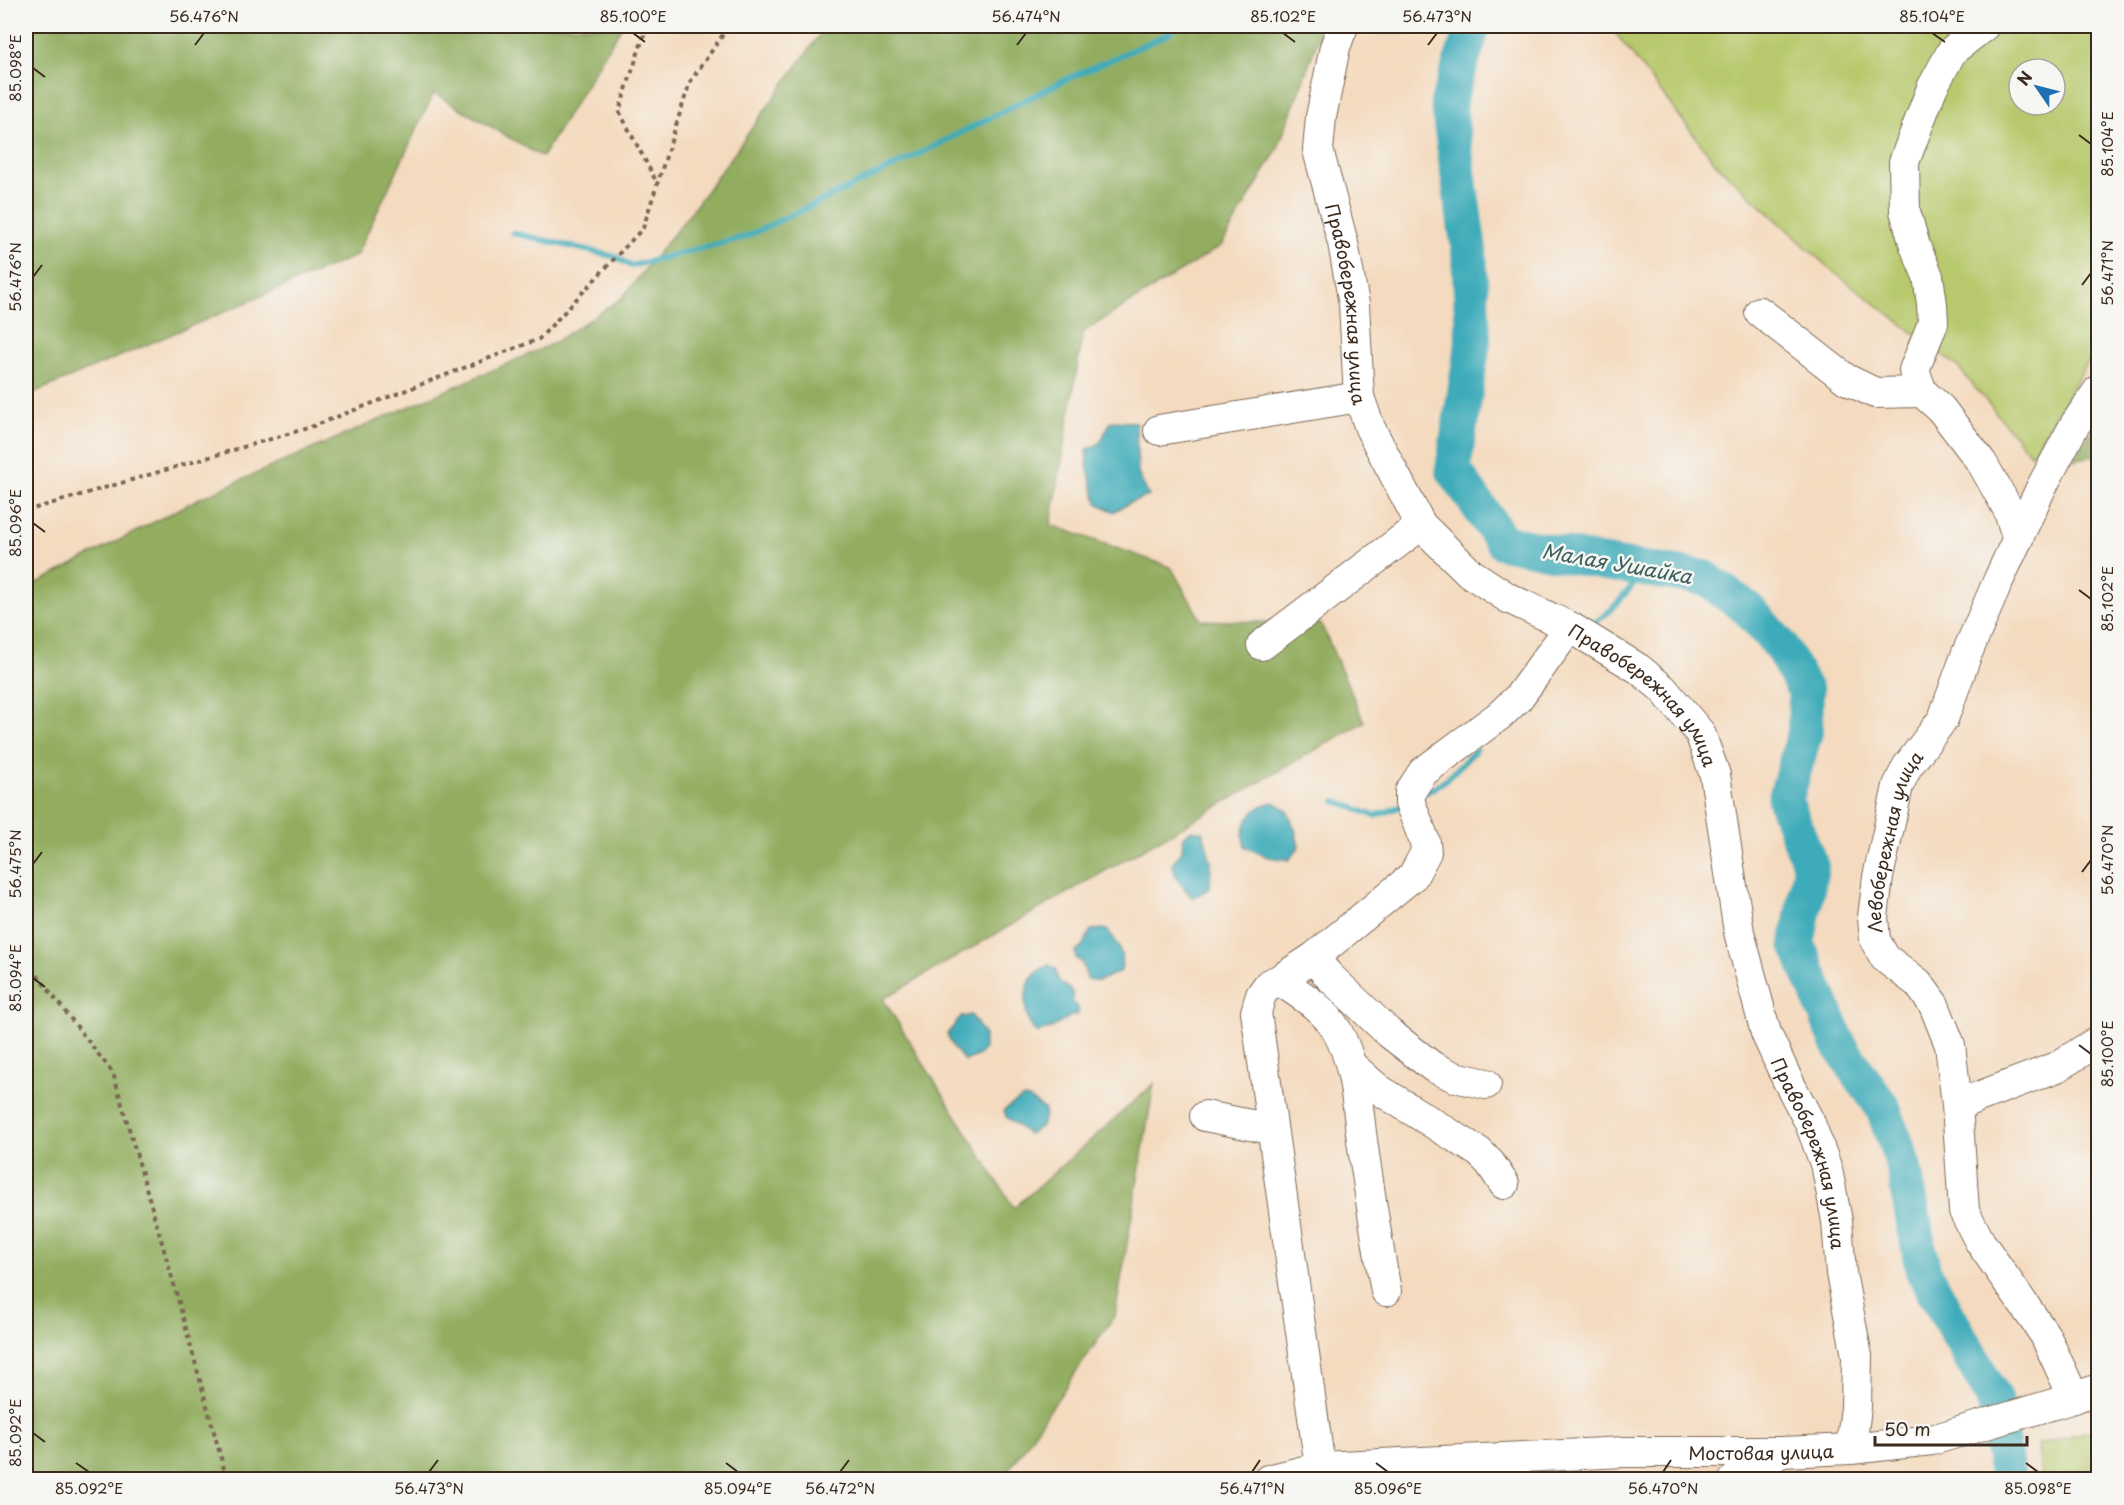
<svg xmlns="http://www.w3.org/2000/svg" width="2124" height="1505" font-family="'Playpen Sans',sans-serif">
<rect width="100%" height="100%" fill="#f6f6f2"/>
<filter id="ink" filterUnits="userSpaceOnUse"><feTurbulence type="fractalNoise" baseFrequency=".0167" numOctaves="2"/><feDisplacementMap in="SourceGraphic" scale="12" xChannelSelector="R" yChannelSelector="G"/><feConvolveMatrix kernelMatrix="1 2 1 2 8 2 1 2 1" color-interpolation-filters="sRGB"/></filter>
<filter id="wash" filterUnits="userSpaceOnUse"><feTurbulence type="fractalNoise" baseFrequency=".008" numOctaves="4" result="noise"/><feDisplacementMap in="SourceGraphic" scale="24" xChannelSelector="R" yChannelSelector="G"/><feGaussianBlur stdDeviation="1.35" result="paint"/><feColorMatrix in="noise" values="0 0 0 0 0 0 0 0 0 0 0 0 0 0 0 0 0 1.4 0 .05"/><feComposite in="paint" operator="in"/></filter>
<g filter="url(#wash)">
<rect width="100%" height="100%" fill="#f4dabe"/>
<!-- green -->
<path fill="#b8c96d" stroke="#7a7a46" stroke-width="1.5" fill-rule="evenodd" d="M1610,26H2098V346L2031,455L1957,366L1830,269L1717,165ZM2019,69H2055V105H2019Z
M2098,1429V1479H2041L2038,1444Z"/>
<!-- forest -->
<path fill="#92ad60" stroke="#666c3f" stroke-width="1.5" d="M26,26H622L542,157L434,93L356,256L26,396Z
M826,26H1323L1278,148L1221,246L1083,332L1051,525L1171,567L1201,620L1321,624L1364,722L883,999L1014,1208L1154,1084L1115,1315L1002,1480H26V589L198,499L552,344L622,298L692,211Z
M2098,423V455L2073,460Z"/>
<!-- water -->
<path fill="#3cabb9" stroke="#3c6a6c" stroke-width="1.5" d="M1111,421L1136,422L1138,473L1149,496L1131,502L1114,512L1097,503L1088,470L1086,450L1099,444Z
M1274,802L1287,810L1295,829L1299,847L1289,860L1268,857L1245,847C1238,825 1253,805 1274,802Z
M1191,830L1203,832L1211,862L1210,888L1193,898C1183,889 1175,877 1172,864L1182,850L1183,838Z
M1102,929L1107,930C1119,942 1124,955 1121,971L1099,981L1087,979L1082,963L1076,958L1075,952L1082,947L1091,930Z
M1049,965L1056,969C1057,989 1068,982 1072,993C1074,996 1073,1000 1073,1003L1078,1007V1014L1071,1016L1050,1029L1036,1033C1022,1018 1021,987 1037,972C1040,969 1045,967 1049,965Z
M971,1015L984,1034V1050L977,1056L965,1061L954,1049L947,1034L961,1017Z
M1022,1098L1030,1099L1045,1110C1045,1124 1041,1129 1028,1134L1006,1117L1004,1110Z"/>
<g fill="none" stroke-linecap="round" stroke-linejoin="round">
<!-- stream -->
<path stroke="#3cabb9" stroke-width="6" d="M513,233L616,257L631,266L745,237L905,161L1067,79L1166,35L1177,26
M1588,628L1612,609L1646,570
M1422,795L1446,780L1476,750
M1336,801L1375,816L1402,806"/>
<!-- river -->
<path stroke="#3cabb9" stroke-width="36" d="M1473,26L1448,102L1469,251L1473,341L1453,469L1503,542L1604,563L1705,578L1748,609L1780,645L1806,692L1805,732L1785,801L1811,867L1797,944L1840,1047L1883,1108L1903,1164L1923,1271L1994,1399L2008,1480"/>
</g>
</g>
<g filter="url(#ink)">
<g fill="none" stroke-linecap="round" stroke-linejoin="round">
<!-- minor casing -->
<g stroke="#7c6856" stroke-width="32">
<g id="minor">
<path id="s1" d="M1343,26L1335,47L1321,117L1318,150L1343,243L1354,304L1359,397L1370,428L1421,525L1470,573L1508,598L1570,627L1639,669L1663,689L1700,733L1715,775L1739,932L1766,1033L1787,1079L1810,1123L1827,1169L1837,1221L1841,1273L1857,1356L1856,1407L1851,1449"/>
<path d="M1984,26L1952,51L1932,88L1904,162L1905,211L1915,246L1928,276L1932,304L1933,323L1914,370L1922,392L1941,409L1982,463L2008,509L2018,539"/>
<path d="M1760,312L1846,379L1875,393L1922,392"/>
<path d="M1159,430L1359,397"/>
<path d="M1262,645L1421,525"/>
<path d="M1313,958L1330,977L1389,1033L1433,1067L1455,1077L1486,1084"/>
<path d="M1279,980C1301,995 1324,1008 1337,1031C1357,1066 1357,1108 1363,1147C1370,1195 1377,1243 1386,1291"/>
<path d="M1352,1066L1378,1089L1479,1152L1490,1163L1504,1184"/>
<path d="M1957,1105L2057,1067L2098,1041"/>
<path d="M1205,1116L1271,1129"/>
<path id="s2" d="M2074,1398L2045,1335L1980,1242L1964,1211L1957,1105L1950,1045L1934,1005L1918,983L1885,958L1875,940L1873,917L1878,877L1898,786L1907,767L1943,719L1967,653L1999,579L2041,488L2074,426L2098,391"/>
<path d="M1320,1467L1256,1012L1261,995L1269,984L1279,980L1313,958L1413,876L1426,852L1425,842L1410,803V792L1423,772L1500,715L1518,698L1570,627"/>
<path id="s3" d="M1268,1480L1320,1467L1624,1452H1782L1851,1449L1932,1440L2074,1398L2098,1389"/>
<path d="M1734,1480L1778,1454"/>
</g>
</g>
<!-- path -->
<path stroke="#7c6856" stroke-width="4" stroke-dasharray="4.5 4.5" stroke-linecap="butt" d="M645,26L646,29L619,111L657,183
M26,511L308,428L539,339L643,228L690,82L729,26
M26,961L113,1073L175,1288L227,1480"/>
<!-- minor -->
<use href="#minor" stroke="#fff" stroke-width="30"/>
</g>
</g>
<!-- ticks -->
<path fill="none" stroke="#3b2a1e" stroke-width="2" d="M633,33L645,42M1283,33L1295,42M1932,33L1945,42M195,45L204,33M1017,45L1026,33M1428,45L1437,33M33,68L45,77M2079,135L2091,144M33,277L42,265M2082,285L2091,273M33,523L45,532M2079,590L2091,599M33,864L42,852M2082,872L2091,860M33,978L45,987M2079,1045L2091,1054M33,1433L45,1442M76,1463L89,1472M726,1463L738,1472M1376,1463L1388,1472M2026,1463L2038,1472M429,1472L438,1460M840,1472L849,1460M1252,1472L1260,1460M1663,1472L1671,1460"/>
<g text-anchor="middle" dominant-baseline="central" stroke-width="5" stroke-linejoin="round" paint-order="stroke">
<!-- street labels -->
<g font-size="18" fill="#3b2a1e" stroke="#f6f6f2">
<text stroke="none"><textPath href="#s1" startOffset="284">Правобережная улица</textPath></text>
<text stroke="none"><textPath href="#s1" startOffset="806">Правобережная улица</textPath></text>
<text stroke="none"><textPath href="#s2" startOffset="618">Левобережная улица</textPath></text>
<text stroke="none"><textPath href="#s1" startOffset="1310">Правобережная улица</textPath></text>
<text stroke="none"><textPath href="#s3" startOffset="495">Мостовая улица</textPath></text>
</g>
<!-- water labels -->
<g font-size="20" font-style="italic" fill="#3b5e5c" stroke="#f6f6f2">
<text transform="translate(1617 563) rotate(10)">Малая Ушайка</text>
</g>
</g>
<!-- margin -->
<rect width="2124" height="1505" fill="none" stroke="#f6f6f2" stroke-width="66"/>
<!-- north arrow -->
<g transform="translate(2037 87) rotate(305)"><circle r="28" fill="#f6f6f2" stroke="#aba49d" stroke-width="1.5"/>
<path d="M0-4.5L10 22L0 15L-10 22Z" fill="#1f6fb2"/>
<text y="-9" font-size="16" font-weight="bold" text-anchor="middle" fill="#3b2a1e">N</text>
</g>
<!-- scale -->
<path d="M1875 1436v9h152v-9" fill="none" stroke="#3b2a1e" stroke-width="3"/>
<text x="1884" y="1436" font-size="18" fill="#3b2a1e" stroke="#f6f6f2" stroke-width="4.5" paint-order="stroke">50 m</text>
<rect x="33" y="33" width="2058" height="1439" fill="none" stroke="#3b2a1e" stroke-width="2"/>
<g font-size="15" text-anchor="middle" fill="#3b2a1e">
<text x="204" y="22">56.476°N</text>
<text x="633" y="22">85.100°E</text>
<text x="1026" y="22">56.474°N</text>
<text x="1283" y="22">85.102°E</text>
<text x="1437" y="22">56.473°N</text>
<text x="1932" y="22">85.104°E</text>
<text transform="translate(16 68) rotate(-90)" y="5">85.098°E</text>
<text transform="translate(2108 144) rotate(-90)" y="5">85.104°E</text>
<text transform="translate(2108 273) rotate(-90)" y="5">56.471°N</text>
<text transform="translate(16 277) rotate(-90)" y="5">56.476°N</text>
<text transform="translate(16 523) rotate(-90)" y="5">85.096°E</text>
<text transform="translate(2108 599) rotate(-90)" y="5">85.102°E</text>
<text transform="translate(2108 860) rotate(-90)" y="5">56.470°N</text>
<text transform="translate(16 864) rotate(-90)" y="5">56.475°N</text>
<text transform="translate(16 978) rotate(-90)" y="5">85.094°E</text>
<text transform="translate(2108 1054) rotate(-90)" y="5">85.100°E</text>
<text transform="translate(16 1433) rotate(-90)" y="5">85.092°E</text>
<text x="89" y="1494">85.092°E</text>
<text x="429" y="1494">56.473°N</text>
<text x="738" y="1494">85.094°E</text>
<text x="840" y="1494">56.472°N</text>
<text x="1252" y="1494">56.471°N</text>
<text x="1388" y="1494">85.096°E</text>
<text x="1663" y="1494">56.470°N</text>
<text x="2038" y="1494">85.098°E</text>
</g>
</svg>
